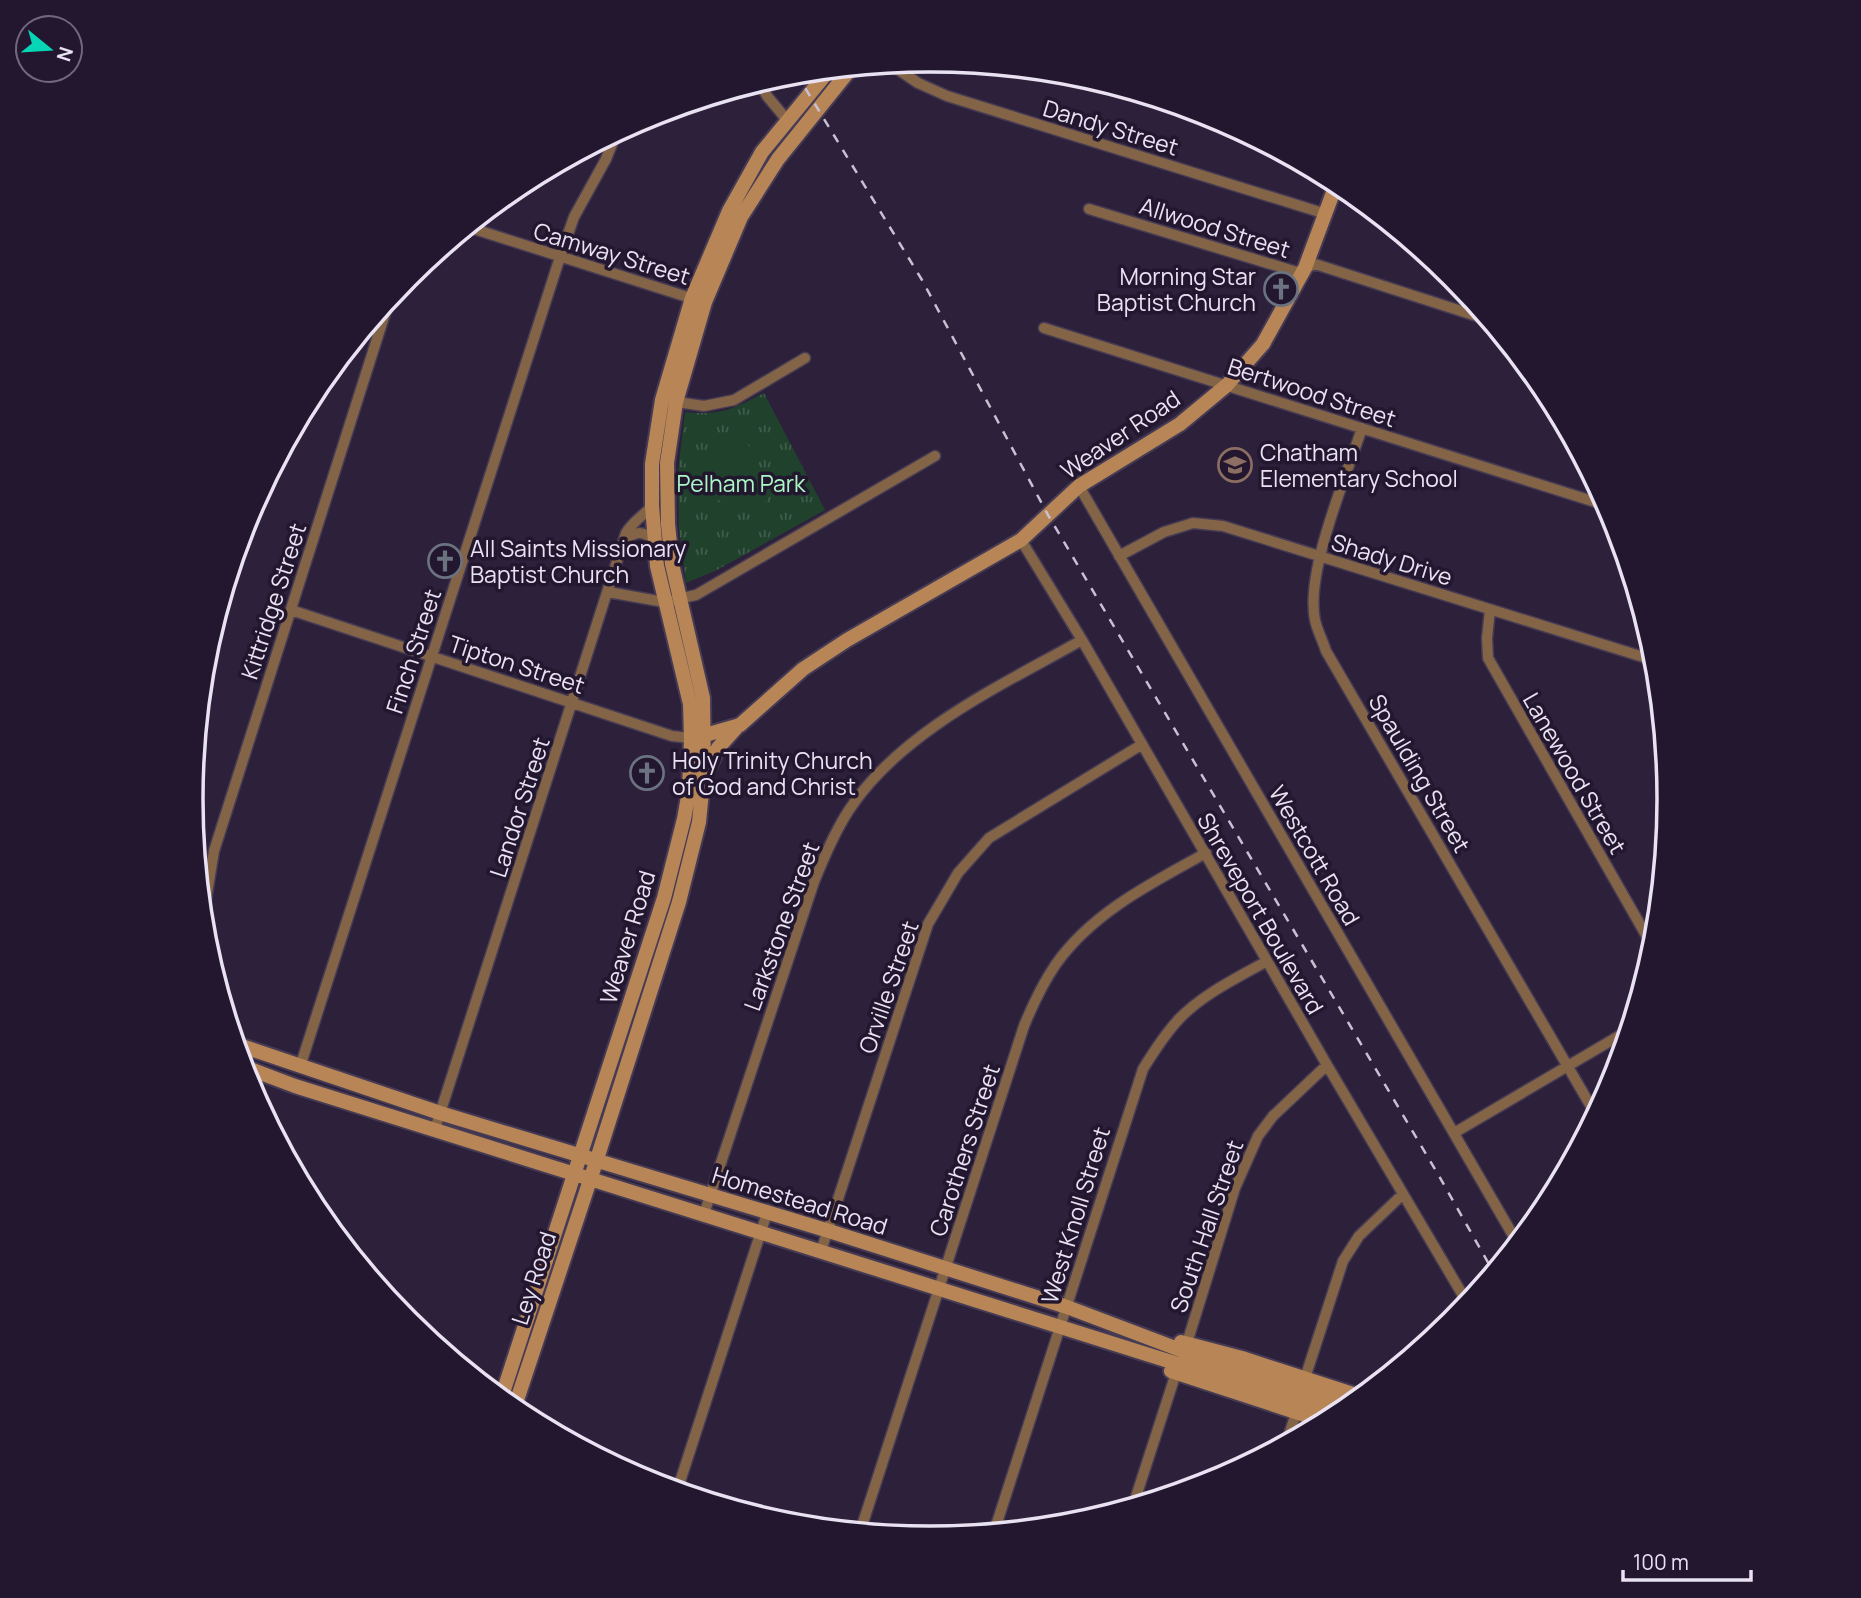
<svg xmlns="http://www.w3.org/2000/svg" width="1861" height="1598" font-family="Manrope,sans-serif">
<defs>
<pattern id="grass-tufts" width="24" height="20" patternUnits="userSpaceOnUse" patternTransform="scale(1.75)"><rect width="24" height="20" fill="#20422d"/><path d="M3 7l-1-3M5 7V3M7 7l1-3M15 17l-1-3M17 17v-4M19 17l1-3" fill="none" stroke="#405d4c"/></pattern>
</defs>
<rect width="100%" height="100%" fill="#2c203a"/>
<!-- grass -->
<path fill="url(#grass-tufts)" d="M764,393L825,510L717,570L686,583L679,529L678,472L685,412C721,416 732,409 764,393Z"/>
<!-- garden -->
<path fill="#20422d" d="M744,439L747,441L768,501C726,514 704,498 684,461Z"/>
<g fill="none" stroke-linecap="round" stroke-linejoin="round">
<!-- street casing -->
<g stroke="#463b54" stroke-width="13">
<path id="street" d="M890,64L918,83L947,96L1326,214
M759,82L767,96L787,120
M1089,209L1297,272L1315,264L1489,320
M468,227L697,300
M1044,328L1608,506
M670,401L704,406L734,400L805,358
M1362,428C1346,477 1305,572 1315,620C1317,630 1323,641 1326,651L1596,1115
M1079,486L1518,1244
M626,539C637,531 643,531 654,540
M1021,540L1082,640L1327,1065L1468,1304
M1119,556L1164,532L1193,523L1223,526L1656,661
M608,592L664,602L696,595L935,456
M291,610L672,736L691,738
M1490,610L1487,638L1488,658L1654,949
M203,918L214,851L390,298
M300,1067L560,257L574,217L606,159L617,132
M435,1129L626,533C632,522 643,516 652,506
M1454,1133L1629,1030
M704,1214L814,882C824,857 834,833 849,810C901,731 1002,685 1082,640
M821,1251L928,924L958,873L989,838L1141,745
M1187,1343L1235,1188L1258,1136L1273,1116L1327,1065
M1305,1378L1343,1261L1359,1236L1403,1194
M1286,1444L1296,1413
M677,1491L767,1213
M1133,1506L1176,1373
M860,1532L1024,1026C1033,1004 1043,983 1056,964C1093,912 1152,883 1206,853
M994,1532L1143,1069C1154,1051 1165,1034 1179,1019C1203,994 1237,978 1267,961"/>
</g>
<!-- secondary casing -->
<g stroke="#463b54" stroke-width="18">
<path id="secondary" d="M695,738L740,725L803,669L847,640L1021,540L1079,486L1180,424L1227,385L1263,344L1305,268L1337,182
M707,772L718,748L736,728
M236,1044L440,1113L829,1231L1067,1307L1220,1365L1350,1407
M242,1066L295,1086L1340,1415
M1181,1342L1242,1358L1362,1397
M1171,1371L1326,1422
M501,1399L664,898L684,819L689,791L691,738L690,704L657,566L652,506V464L662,400L692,298L729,211L762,152L830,69
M514,1409L596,1162L679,902L699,822L704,771L703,698L672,564L668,524L667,463L676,402L705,302L741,217L778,159L852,67"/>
</g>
<!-- street -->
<use href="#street" stroke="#846446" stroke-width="10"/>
<!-- secondary -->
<use href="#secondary" stroke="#b88656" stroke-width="14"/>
<!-- rail -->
<path stroke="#c8c1d3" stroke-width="2.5" stroke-dasharray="9 9" stroke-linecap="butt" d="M796,73L922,280L1048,515L1439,1176L1494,1273"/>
</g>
<!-- icons -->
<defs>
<g id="church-ring" transform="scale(1.75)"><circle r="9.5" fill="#22172f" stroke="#6b7280" stroke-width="1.5"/><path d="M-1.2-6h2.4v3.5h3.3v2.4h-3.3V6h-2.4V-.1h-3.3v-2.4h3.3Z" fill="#6b7280"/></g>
<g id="school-ring" transform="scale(1.75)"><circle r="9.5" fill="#22172f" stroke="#8d6e63" stroke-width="1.5"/><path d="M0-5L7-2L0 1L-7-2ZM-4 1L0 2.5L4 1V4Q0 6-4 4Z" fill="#8d6e63"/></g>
</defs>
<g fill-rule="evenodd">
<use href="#church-ring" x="1281" y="289"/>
<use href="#school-ring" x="1235" y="465"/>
<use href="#church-ring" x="445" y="561"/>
<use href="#church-ring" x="647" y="773"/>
</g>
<g text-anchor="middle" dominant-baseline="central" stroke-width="7" stroke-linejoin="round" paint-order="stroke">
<!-- street labels -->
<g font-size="23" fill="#e9e2f3" stroke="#22172f">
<text transform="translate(1111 127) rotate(17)">Dandy Street</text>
<text transform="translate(1215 227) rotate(17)">Allwood Street</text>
<text transform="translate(612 253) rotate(17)">Camway Street</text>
<text transform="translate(1312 392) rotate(18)">Bertwood Street</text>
<text transform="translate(1120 434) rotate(-34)">Weaver Road</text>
<text transform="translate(1392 559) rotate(17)">Shady Drive</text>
<text transform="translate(273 601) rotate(-72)">Kittridge Street</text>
<text transform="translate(413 651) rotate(-72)">Finch Street</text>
<text transform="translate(517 664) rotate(18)">Tipton Street</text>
<text transform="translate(1420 773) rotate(60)">Spaulding Street</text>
<text transform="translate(1575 773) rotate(60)">Lanewood Street</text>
<text transform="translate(519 807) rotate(-72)">Landor Street</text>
<text transform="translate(1315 855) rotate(60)">Westcott Road</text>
<text transform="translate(1261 913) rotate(60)">Shreveport Boulevard</text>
<text transform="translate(781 926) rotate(-70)">Larkstone Street</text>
<text transform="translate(627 937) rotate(-73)">Weaver Road</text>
<text transform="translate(888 987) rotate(-71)">Orville Street</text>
<text transform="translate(964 1150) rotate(-72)">Carothers Street</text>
<text transform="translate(800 1200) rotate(17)">Homestead Road</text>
<text transform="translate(1075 1215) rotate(-73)">West Knoll Street</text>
<text transform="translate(1206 1226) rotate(-71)">South Hall Street</text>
<text transform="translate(533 1278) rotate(-72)">Ley Road</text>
</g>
<!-- poi labels -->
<g font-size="23" fill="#e9e2f3" stroke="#22172f" text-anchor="start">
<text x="1256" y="276" text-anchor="end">Morning Star<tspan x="1256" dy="26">Baptist Church</tspan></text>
<text x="1260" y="452">Chatham<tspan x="1260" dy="26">Elementary School</tspan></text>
<text x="470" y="548">All Saints Missionary<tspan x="470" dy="26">Baptist Church</tspan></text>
<text x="672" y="760">Holy Trinity Church<tspan x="672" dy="26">of God and Christ</tspan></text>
</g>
<!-- park labels -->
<g font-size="23" fill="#abf7c5" stroke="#22172f">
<text x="741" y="483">Pelham Park</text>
</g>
</g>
<!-- crop -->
<path d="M0 0H1861V1598H0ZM203 799a727 727 0 1 1 1454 0a727 727 0 1 1-1454 0Z" fill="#22172f" fill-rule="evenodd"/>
<path fill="none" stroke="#e9e2f3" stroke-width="3.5" d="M203 799a727 727 0 1 1 1454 0a727 727 0 1 1-1454 0Z"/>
<!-- north arrow -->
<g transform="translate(49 49) rotate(108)"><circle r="33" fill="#22172f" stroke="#72687d" stroke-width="2"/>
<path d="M0-5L12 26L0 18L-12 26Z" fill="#06d5b6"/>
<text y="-10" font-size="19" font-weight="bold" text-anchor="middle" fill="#e9e2f3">N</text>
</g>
<!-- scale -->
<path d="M1623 1570v10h128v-10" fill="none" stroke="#e9e2f3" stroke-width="3.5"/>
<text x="1633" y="1570" font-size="21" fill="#e9e2f3" stroke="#22172f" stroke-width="5" paint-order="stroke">100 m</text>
</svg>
